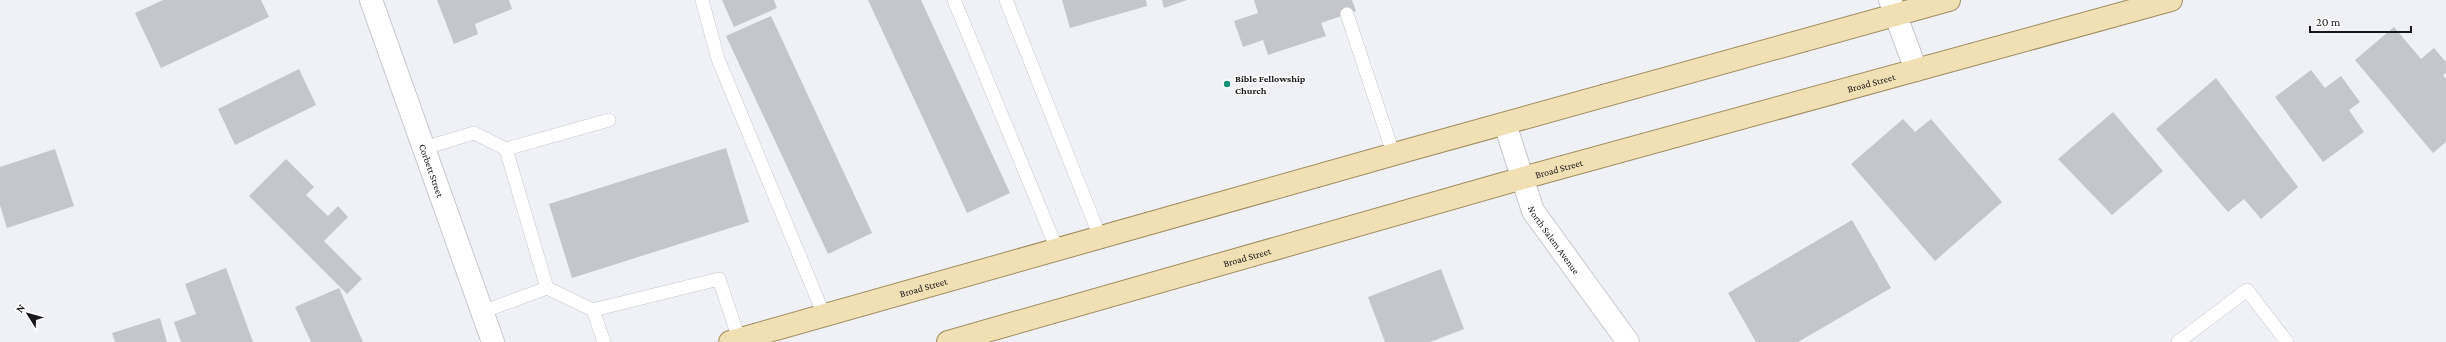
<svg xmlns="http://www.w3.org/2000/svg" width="2446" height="342" font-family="'Crimson Pro',serif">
<rect width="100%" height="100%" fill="#eff1f6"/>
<!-- building -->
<path fill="#c4c6cb" d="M163,0H261L269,17L161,68L135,13Z
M437,0H509L512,9L475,24L478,34L454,44Z
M722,0H774L777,8L734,27Z
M868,0H921L1010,193L967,213Z
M1062,0H1146L1147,6L1070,28Z
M1162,0H1187L1164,8Z
M1254,0H1352L1356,11L1321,23L1326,36L1268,55L1263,40L1243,47L1234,21L1258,13Z
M771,16L872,233L828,254L726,36Z
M2394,27L2421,59L2434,48L2446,62V73L2443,75L2446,79V142L2433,153L2355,60Z
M299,69L316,105L235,145L218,109Z
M2311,70L2325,88L2341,76L2360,102L2349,110L2364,132L2323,162L2275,97Z
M2216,78L2298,187L2261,219L2244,199L2228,212L2156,129Z
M2113,112L2163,171L2112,215L2058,159Z
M1903,119L1915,132L1931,119L2002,202L1935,261L1851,164Z
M726,148L749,222L572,278L549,204Z
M55,149L74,206L7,228L0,205V167Z
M286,159L314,187L306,195L328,216L338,206L348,217L324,241L362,279L347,294L249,196Z
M1852,220L1891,288L1798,342H1756L1728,293Z
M226,268L253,342H181L174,322L196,314L185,284Z
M1441,269L1464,329L1430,342H1385L1368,297Z
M339,288L363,342H311L295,307Z
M160,318L167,342H115L112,333Z"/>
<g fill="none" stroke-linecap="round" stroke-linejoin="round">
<!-- lane casing -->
<g stroke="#c7c9ce" stroke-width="14">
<path id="lane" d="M702,0L718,59L824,315
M954,0L1057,249
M1006,0L1100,237
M1347,14L1393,153
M424,148L474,133L506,149
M547,288L506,149L609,120
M482,312L547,288L593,310
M604,342L593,310L719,279L739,339
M2178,342L2247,290L2287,342"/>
</g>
<!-- street casing -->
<g stroke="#c7c9ce" stroke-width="24">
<g id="street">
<path id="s1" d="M371,0L493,342"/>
<path d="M1890,0L1916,70"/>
<path id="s2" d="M1505,124L1533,211L1628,342"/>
</g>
</g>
<!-- primary casing -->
<g stroke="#9f8c5d" stroke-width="24">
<g id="primary">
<path id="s3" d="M730,342C1136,226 1542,112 1949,0"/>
<path id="s4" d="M948,342L1523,178L2171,0"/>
</g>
</g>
<!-- lane -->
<use href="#lane" stroke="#fff" stroke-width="13"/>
<!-- street -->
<use href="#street" stroke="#fff" stroke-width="22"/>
<!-- primary -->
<use href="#primary" stroke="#f1e0b3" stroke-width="22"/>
</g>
<!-- markers -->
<circle fill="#15937a" stroke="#fff" stroke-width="1.5" cx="1227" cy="84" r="4"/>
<g text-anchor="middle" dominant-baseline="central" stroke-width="3" stroke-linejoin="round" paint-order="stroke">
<!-- poi labels -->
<g font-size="10" font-weight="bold" fill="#18181a" stroke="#fff" text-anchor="start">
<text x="1235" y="78">Bible Fellowship<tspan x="1235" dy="12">Church</tspan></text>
</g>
<!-- street labels -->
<g font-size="10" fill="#18181a" stroke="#fff">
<text stroke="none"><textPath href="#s4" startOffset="959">Broad Street</textPath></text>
<text stroke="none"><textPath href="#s4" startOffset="635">Broad Street</textPath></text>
<text stroke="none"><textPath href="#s1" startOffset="181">Corbett Street</textPath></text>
<text stroke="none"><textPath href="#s2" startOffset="127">North Salem Avenue</textPath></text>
<text stroke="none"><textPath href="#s4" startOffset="311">Broad Street</textPath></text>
<text stroke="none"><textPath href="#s3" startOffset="201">Broad Street</textPath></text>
</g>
</g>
<!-- north arrow -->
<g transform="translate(28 314) rotate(307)" stroke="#ffffff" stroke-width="3" paint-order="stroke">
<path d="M0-3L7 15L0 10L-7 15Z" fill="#18181a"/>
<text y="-6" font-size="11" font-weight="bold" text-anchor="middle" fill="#18181a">N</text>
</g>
<!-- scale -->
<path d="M2310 26v6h101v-6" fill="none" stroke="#18181a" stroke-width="2"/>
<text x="2316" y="26" font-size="12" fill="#18181a" stroke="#ffffff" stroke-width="3" paint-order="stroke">20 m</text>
</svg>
